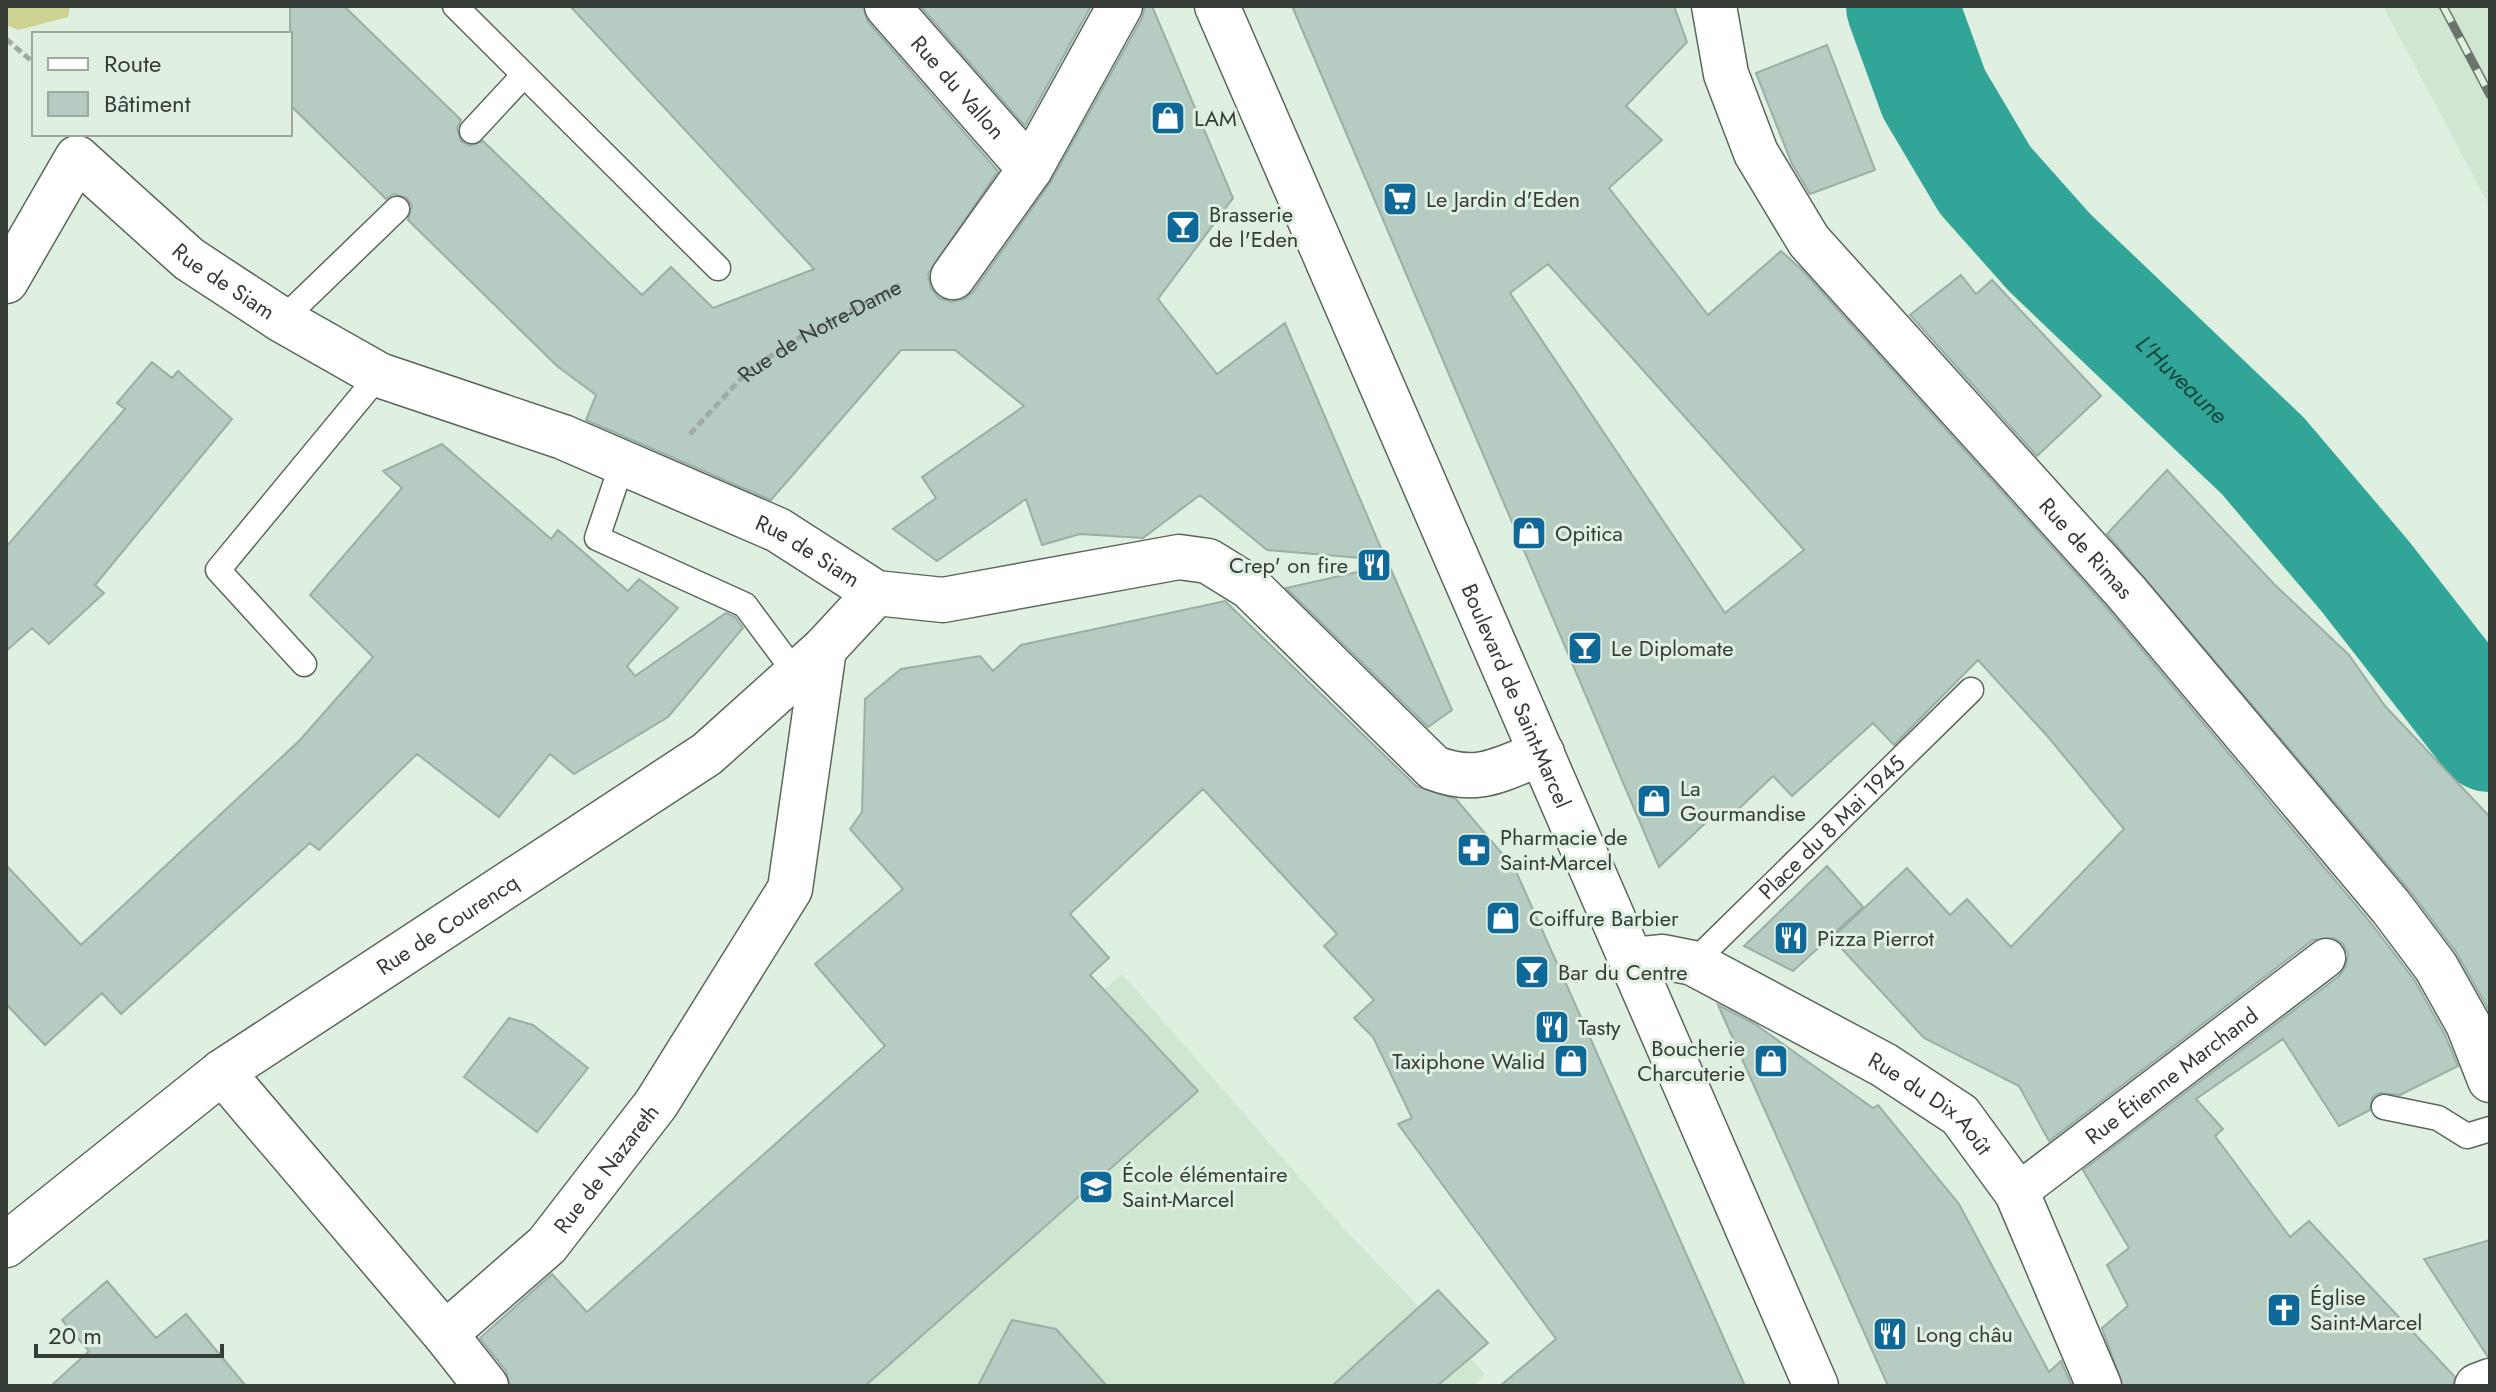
<svg xmlns="http://www.w3.org/2000/svg" width="2496" height="1392" font-family="Jost,sans-serif">
<rect width="100%" height="100%" fill="#dfefe0"/>
<!-- built -->
<path fill="#cfe6d1" d="M2383,6H2490V207Z
M1122,974L1353,1239L1485,1374L1474,1386H661Z"/>
<!-- green -->
<path fill="#cfd392" d="M6,6H70L68,17L19,30L6,25Z"/>
<g fill="none" stroke-linecap="round" stroke-linejoin="round">
<!-- river -->
<path stroke="#31a598" stroke-width="112" id="s1" d="M1902,6L1934,94L1985,180L2050,253L2263,456L2365,576L2490,736"/>
</g>
<!-- building -->
<path fill="#b6cbc1" stroke="#9aafa5" stroke-width="2" fill-rule="evenodd" d="M290,6H344L461,120L457,128L461,141L469,146L483,141L642,295L671,267L713,308L814,269L570,6H863L868,22L998,171L928,274L931,288L939,298L951,302L964,299L973,292L1050,183L1142,18L1145,6H1152L1233,198L1158,299L1217,374L1285,323L1386,560L1267,550L1200,495L1143,538L1080,534L1042,545L1026,499L937,561L893,529L936,498L922,477L1024,406L955,350H901L771,500L586,420L596,395L557,366L408,220L412,206L407,198L394,194L386,199L290,105Z
M920,6H1091L1025,126Z
M1292,6H1674L1687,42L1626,106L1662,140L1609,188L1708,315L1781,251L1803,271L2107,608L2371,923L2415,981L2445,1035L2458,1066L2400,1095L2379,1093L2372,1098L2370,1110L2339,1126L2283,1039L2196,1099L2223,1129L2215,1136L2290,1237L2309,1221L2455,1377L2453,1386H2123L2102,1328L2128,1306L2107,1265L2129,1248L2083,1170L2339,976L2346,966L2348,954L2343,944L2334,938L2313,940L2049,1141L2019,1086L1924,1038L1832,938L1907,868L1950,915L1967,899L2011,947L2124,829L2049,738L1978,660L1894,745L1873,723L1792,796L1773,776L1726,821L1717,812L1659,867ZM1548,264L1804,550L1725,613L1510,293Z
M1827,45L1875,170L1810,194L1792,164L1756,73Z
M1961,275L1976,294L1992,280L2101,396L2037,456L1910,315Z
M152,362L172,378L178,371L232,419L95,585L104,593L49,644L32,628L6,651V547L125,409L117,403Z
M442,444L551,539L558,530L628,591L639,579L678,608L627,666L635,676L726,613L735,617L743,628L668,717L574,774L550,754L499,817L417,754L319,850L310,843L121,1014L102,993L45,1045L6,1004V865L81,945L300,740L373,657L310,595L402,488L383,471Z
M2167,470L2274,584L2349,655L2385,706L2490,817V1012L2456,952L2410,891L2107,534Z
M1389,565L1452,710L1428,727L1286,588Z
M1225,601L1416,786L1456,799L1515,869L1745,1386H1500L1556,1339L1398,1124L1412,1118L1373,1037L1354,1018L1374,1000L1324,946L1337,934L1203,789L1070,914L1109,958L1090,975L1198,1091L865,1386H510L506,1371L480,1338L552,1274L587,1312L885,1046L815,964L903,889L850,829L862,812L865,699L901,669L980,656L993,671L1021,645Z
M1827,866L1863,907L1793,971L1744,946Z
M1718,1005L1755,1024L1873,1108L1878,1105L1959,1204L2049,1372L2061,1361L2072,1386H1888Z
M509,1018L533,1025L588,1068L537,1132L464,1077Z
M2490,1240V1357H2488L2424,1259Z
M107,1281L156,1338L186,1314L246,1386H51L89,1351L62,1320Z
M1438,1290L1488,1343L1437,1386H1332Z
M1012,1320L1056,1329L1107,1386H978Z"/>
<g fill="none" stroke-linecap="round" stroke-linejoin="round">
<!-- service casing -->
<g stroke="#5a685b" stroke-width="27">
<g id="service">
<path d="M455,6L718,268"/>
<path d="M472,131L523,76"/>
<path d="M282,320L397,209"/>
<path d="M622,464L597,538L745,605L797,675"/>
<path d="M304,664L218,570L379,375"/>
<path id="s3" d="M1693,963L1971,690"/>
<path d="M2384,1107L2438,1118L2467,1136L2490,1129"/>
</g>
</g>
<!-- pedestrian casing -->
<g stroke="#5a685b" stroke-width="41">
<g id="pedestrian">
<path id="s4" d="M2017,1193L2326,958"/>
</g>
</g>
<!-- minor casing -->
<g stroke="#5a685b" stroke-width="47">
<g id="minor">
<path id="s5" d="M887,6L1030,169"/>
<path id="s6" d="M1714,6L1726,74L1756,153L1809,241L2126,592L2391,907L2436,967L2468,1024L2490,1080"/>
<path d="M953,277L1030,169L1120,6"/>
<path id="s7" d="M6,281L77,158L189,259L282,320L379,375L563,437L778,530L876,593L943,600L1179,557L1208,561L1250,587L1434,768C1478,785 1500,769 1542,753"/>
<path id="s8" d="M1633,960L1663,957L1693,963L1884,1065L1960,1115L2017,1193L2099,1386"/>
<path id="s9" d="M222,1072L445,1334L547,1245L656,1104L790,889L824,649"/>
<path id="s10" d="M6,1245L222,1072L707,754L824,649L876,593"/>
<path d="M445,1334L486,1386"/>
<path d="M2477,1386L2490,1381"/>
</g>
</g>
<!-- tertiary casing -->
<g stroke="#5a685b" stroke-width="47">
<g id="tertiary">
<path id="s11" d="M1217,6L1816,1386"/>
</g>
</g>
<!-- path -->
<g stroke="#a0aca1" stroke-width="5" stroke-dasharray="8 4" stroke-linecap="butt">
<path d="M6,39L34,63"/>
<path id="s2" d="M690,434L748,371L797,339L901,284"/>
</g>
<!-- service -->
<use href="#service" stroke="#fff" stroke-width="24"/>
<!-- pedestrian -->
<use href="#pedestrian" stroke="#fff" stroke-width="38"/>
<!-- minor -->
<use href="#minor" stroke="#fff" stroke-width="44"/>
<!-- tertiary -->
<use href="#tertiary" stroke="#fff" stroke-width="44"/>
<!-- rail casing -->
<g stroke="#6a746b" stroke-width="9">
<path id="rail" d="M2443,6L2490,95"/>
</g>
<!-- rail -->
<use href="#rail" stroke="#dfefe0" stroke-width="6" stroke-dasharray="18" stroke-linecap="butt"/>
</g>
<!-- icons -->
<defs>
<g id="shop-square" transform="scale(1.8)"><rect x="-9" y="-9" width="18" height="18" rx="4" fill="#0e6898" stroke="#dfefe0"/><path d="M-5-2.5h2.3a2.7 3.5 0 0 1 5.4 0H5L5.5 6h-11ZM-1.5-2.5h3a1.5 2.3 0 0 0-3 0Z" fill="#fff"/></g>
<g id="supermarket-square" transform="scale(1.8)"><rect x="-9" y="-9" width="18" height="18" rx="4" fill="#0e6898" stroke="#dfefe0"/><path d="M-6-5.5h2.5l.6 2H6L4.5 2H-2.5L-4.4-4H-6ZM-1.5 3.2a1.3 1.3 0 1 0 .1 0ZM3 3.2a1.3 1.3 0 1 0 .1 0Z" fill="#fff"/></g>
<g id="bar-square" transform="scale(1.8)"><rect x="-9" y="-9" width="18" height="18" rx="4" fill="#0e6898" stroke="#dfefe0"/><path d="M-6-5H6L.8 .8V4.5H3.5V6h-7V4.5H-.8V.8Z" fill="#fff"/></g>
<g id="restaurant-square" transform="scale(1.8)"><rect x="-9" y="-9" width="18" height="18" rx="4" fill="#0e6898" stroke="#dfefe0"/><path d="M-5-6h1v4h1v-4h1v4h1v-4h1v5L-1.5 .5V6h-2V.5L-5-1ZM5-6V6H3V1.5H1.5Q1.5-4 5-6Z" fill="#fff"/></g>
<g id="pharmacy-square" transform="scale(1.8)"><rect x="-9" y="-9" width="18" height="18" rx="4" fill="#0e6898" stroke="#dfefe0"/><path d="M-2-6h4v4h4v4h-4v4h-4v-4h-4v-4h4Z" fill="#fff"/></g>
<g id="school-square" transform="scale(1.8)"><rect x="-9" y="-9" width="18" height="18" rx="4" fill="#0e6898" stroke="#dfefe0"/><path d="M0-5L7-2L0 1L-7-2ZM-4 1L0 2.5L4 1V4Q0 6-4 4Z" fill="#fff"/></g>
<g id="church-square" transform="scale(1.8)"><rect x="-9" y="-9" width="18" height="18" rx="4" fill="#0e6898" stroke="#dfefe0"/><path d="M-1.2-6h2.4v3.5h3.3v2.4h-3.3V6h-2.4V-.1h-3.3v-2.4h3.3Z" fill="#fff"/></g>
</defs>
<g fill-rule="evenodd">
<use href="#shop-square" x="1168" y="118"/>
<use href="#supermarket-square" x="1400" y="199"/>
<use href="#bar-square" x="1183" y="227"/>
<use href="#shop-square" x="1529" y="533"/>
<use href="#restaurant-square" x="1374" y="565"/>
<use href="#bar-square" x="1585" y="648"/>
<use href="#shop-square" x="1654" y="801"/>
<use href="#pharmacy-square" x="1474" y="850"/>
<use href="#shop-square" x="1503" y="918"/>
<use href="#restaurant-square" x="1791" y="938"/>
<use href="#bar-square" x="1532" y="972"/>
<use href="#restaurant-square" x="1552" y="1027"/>
<use href="#shop-square" x="1571" y="1061"/>
<use href="#shop-square" x="1771" y="1061"/>
<use href="#school-square" x="1096" y="1187"/>
<use href="#church-square" x="2284" y="1310"/>
<use href="#restaurant-square" x="1890" y="1334"/>
</g>
<g text-anchor="middle" dominant-baseline="central" stroke-width="6" stroke-linejoin="round" paint-order="stroke">
<!-- street labels -->
<g font-size="22" fill="#363d37" stroke="#dfefe0">
<text stroke="none"><textPath href="#s5" startOffset="108">Rue du Vallon</textPath></text>
<text stroke="none"><textPath href="#s7" startOffset="334">Rue de Siam</textPath></text>
<text stroke="none"><textPath href="#s2" startOffset="168">Rue de Notre-Dame</textPath></text>
<text stroke="none"><textPath href="#s6" startOffset="670">Rue de Rimas</textPath></text>
<text stroke="none"><textPath href="#s7" startOffset="980">Rue de Siam</textPath></text>
<text stroke="none"><textPath href="#s11" startOffset="752">Boulevard de Saint-Marcel</textPath></text>
<text stroke="none"><textPath href="#s3" startOffset="194">Place du 8 Mai 1945</textPath></text>
<text stroke="none"><textPath href="#s10" startOffset="546">Rue de Courencq</textPath></text>
<text stroke="none"><textPath href="#s4" startOffset="194">Rue Étienne Marchand</textPath></text>
<text stroke="none"><textPath href="#s8" startOffset="338">Rue du Dix Août</textPath></text>
<text stroke="none"><textPath href="#s9" startOffset="576">Rue de Nazareth</textPath></text>
</g>
<!-- poi labels -->
<g font-size="22" fill="#363d37" stroke="#dfefe0" text-anchor="start">
<text x="1194" y="118">LAM</text>
<text x="1426" y="199">Le Jardin d'Eden</text>
<text x="1209" y="214">Brasserie<tspan x="1209" dy="25">de l'Eden</tspan></text>
<text x="1555" y="533">Opitica</text>
<text x="1348" y="565" text-anchor="end">Crep' on fire</text>
<text x="1611" y="648">Le Diplomate</text>
<text x="1680" y="788">La<tspan x="1680" dy="25">Gourmandise</tspan></text>
<text x="1500" y="837">Pharmacie de<tspan x="1500" dy="25">Saint-Marcel</tspan></text>
<text x="1529" y="918">Coiffure Barbier</text>
<text x="1817" y="938">Pizza Pierrot</text>
<text x="1558" y="972">Bar du Centre</text>
<text x="1578" y="1027">Tasty</text>
<text x="1745" y="1048" text-anchor="end">Boucherie<tspan x="1745" dy="25">Charcuterie</tspan></text>
<text x="1545" y="1061" text-anchor="end">Taxiphone Walid</text>
<text x="1122" y="1174">École élémentaire<tspan x="1122" dy="25">Saint-Marcel</tspan></text>
<text x="2310" y="1297">Église<tspan x="2310" dy="25">Saint-Marcel</tspan></text>
<text x="1916" y="1334">Long châu</text>
</g>
<!-- water labels -->
<g font-size="24" font-style="italic" fill="#154640" stroke="#dfefe0">
<text stroke="none"><textPath href="#s1" startOffset="474">L'Huveaune</textPath></text>
</g>
</g>
<!-- border -->
<rect width="2496" height="1392" fill="none" stroke="#363d37" stroke-width="16"/>
<!-- legend -->
<rect x="32" y="32" width="260" height="104" fill="#dfefe0" stroke="#9ba89c" stroke-width="2"/>
<rect x="48" y="58" width="40" height="12" fill="#ffffff" stroke="#9ba89c" stroke-width="2"/>
<text x="104" y="72" font-size="24" fill="#363d37">Route</text>
<rect x="48" y="92" width="40" height="24" fill="#b6cbc1" stroke="#9ba89c" stroke-width="2"/>
<text x="104" y="112" font-size="24" fill="#363d37">Bâtiment</text>
<!-- scale -->
<path d="M36 1344v12h186v-12" fill="none" stroke="#363d37" stroke-width="4"/>
<text x="48" y="1344" font-size="24" fill="#363d37" stroke="#dfefe0" stroke-width="6" paint-order="stroke">20 m</text>
</svg>
